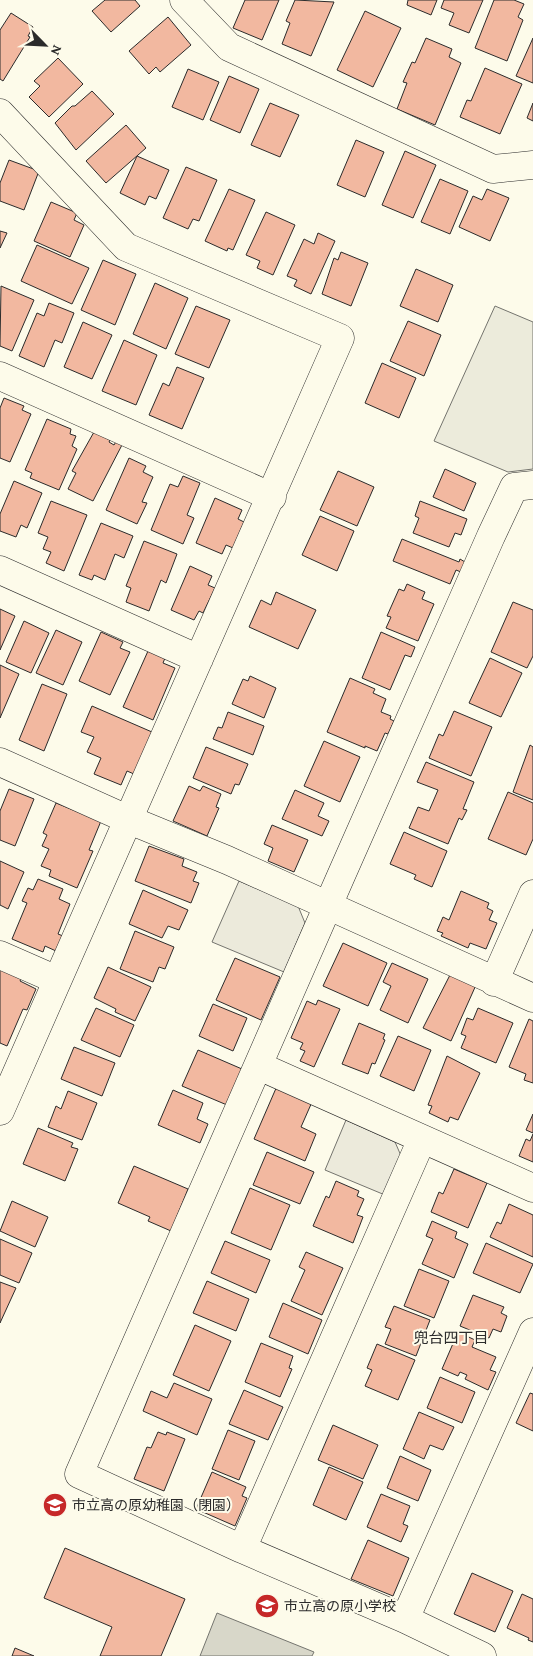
<svg xmlns="http://www.w3.org/2000/svg" width="533" height="1656" font-family="'Crimson Pro','Noto Sans JP',serif">
<rect width="100%" height="100%" fill="#fdfbea"/>
<!-- green -->
<path fill="#ecebdb" stroke="#74746e" d="M495,306L533,322V469L508,472L434,441Z"/>
<!-- parking -->
<path fill="#eceadb" stroke="#74746e" d="M239,881L298,906L305,923L284,972L212,942Z
M346,1120L395,1142L402,1158L385,1195L325,1170Z"/>
<!-- water -->
<path fill="#d8d7c9" stroke="#74746e" d="M217,1613L314,1652L312,1656H200Z"/>
<!-- building -->
<path fill="#f2b8a0" stroke="#2b2b2b" d="M105,0H135L140,6L111,32L92,11Z
M245,0H279L262,40L233,28Z
M295,0L334,2L311,56L282,44L290,23L286,21Z
M408,0H437L431,15L407,5Z
M444,0H483L469,33L449,25L454,13L441,8Z
M494,0H514L524,4L518,17L523,20L507,61L475,48Z
M365,11L401,28L373,87L337,70Z
M11,13L33,27L28,36L30,37L3,81L0,79V30Z
M168,17L191,45L160,72L156,67L149,74L129,51Z
M426,38L452,49L449,57L461,63L435,125L397,109L407,83L403,82L412,62L415,63Z
M533,38V83L516,76Z
M58,58L83,84L49,117L29,97L40,86L34,81Z
M485,68L522,84L500,134L460,117L467,100L471,101Z
M188,69L219,82L203,120L172,107Z
M229,76L259,89L240,133L210,120Z
M92,91L114,114L76,150L55,123L72,106H75Z
M270,103L299,115L280,157L251,145Z
M533,103V121L527,118Z
M126,125L146,148L106,183L86,161Z
M356,140L384,152L365,197L337,185Z
M405,151L436,165L413,218L382,205Z
M137,156L169,170L156,199L149,196L145,205L120,193Z
M9,160L39,171L24,210L0,201V183Z
M186,167L217,180L199,221L193,219L188,229L163,218Z
M440,179L468,191L450,234L421,222Z
M229,189L255,200L233,250L228,248L227,251L205,241Z
M487,189L509,198L490,241L459,227L473,196L482,200Z
M51,202L77,213L74,220L84,225L70,257L34,241Z
M266,212L295,225L273,275L257,268L260,261L246,255Z
M0,231L7,233L0,248Z
M318,233L335,241L311,294L294,286L297,280L287,276L304,239L314,244Z
M37,245L89,268L72,304L21,281Z
M341,252L368,263L351,306L322,294L334,258L338,260Z
M103,260L136,274L115,325L81,310Z
M416,269L453,285L438,322L400,306Z
M155,283L188,298L166,349L133,334Z
M1,286L34,300L12,351L0,346Z
M49,303L74,313L62,343L55,340L44,367L19,356L37,313L44,316Z
M196,306L230,320L209,368L175,354Z
M408,321L441,335L424,376L390,361Z
M83,322L112,335L92,379L64,367Z
M124,340L157,355L136,405L102,391Z
M382,363L416,378L399,418L365,403Z
M177,367L204,378L182,429L149,415L163,383L169,386Z
M4,398L24,406L22,410L31,414L10,462L0,458V408Z
M47,419L71,429L70,434L76,436L72,446L77,449L59,490L30,478L32,473L25,470Z
M94,432L110,440L109,442L114,445L117,440L123,443L93,501L68,489L76,473L72,471Z
M129,458L146,466L143,472L153,477L142,502L147,503L137,524L106,510Z
M445,469L476,483L464,511L433,497Z
M338,471L374,487L357,526L320,510Z
M183,476L200,483L187,515L194,518L183,544L151,530L170,484L178,487Z
M14,481L42,493L27,528L21,525L16,537L0,531V514Z
M215,498L242,510L238,519L244,522L233,548L226,545L222,554L196,543Z
M51,501L87,515L64,571L46,563L51,552L43,549L48,537L38,533Z
M420,501L467,519L461,535L455,533L449,547L413,533L419,518L415,516Z
M320,516L354,531L337,571L302,555Z
M101,523L133,536L124,558L115,554L105,580L94,575L92,580L79,575Z
M402,539L459,562L460,559L465,562L461,572L456,570L450,584L393,561Z
M144,541L177,554L166,583L161,580L149,611L126,602L131,588L126,586Z
M190,566L212,576L208,585L215,588L203,613L199,611L194,620L171,610Z
M407,584L425,592L422,599L434,604L418,641L386,628L391,617L387,616L399,589L404,591Z
M276,592L316,610L298,649L249,627L261,600L271,605Z
M513,602L533,610V656L527,668L491,652Z
M0,609L15,616L0,650Z
M24,621L49,633L31,673L6,662Z
M56,630L82,642L63,685L36,673Z
M101,632L123,642L120,648L130,652L110,695L79,681Z
M381,632L415,647L411,657L405,655L390,690L362,678Z
M148,651L165,658L163,663L175,668L153,720L123,707Z
M490,658L522,673L501,717L469,703Z
M0,665L19,674L0,718Z
M250,676L276,688L264,718L232,704L243,679L248,681Z
M350,678L375,689L373,693L386,699L381,712L391,716L390,719L394,721L388,734L385,733L377,751L365,746V748L327,732Z
M42,684L67,694L44,751L19,740Z
M92,706L152,732L134,774L127,771L121,785L94,774L101,758L87,752L94,737L81,732Z
M454,711L492,727L471,776L429,758L439,734L443,736Z
M228,712L264,726L253,755L213,739L218,727L222,728Z
M324,741L360,757L340,802L304,786Z
M530,745L533,747V800L513,792Z
M206,747L248,764L239,785L235,784L231,794L193,778Z
M426,762L474,782L463,809L467,810L462,820L459,818L448,844L409,828L418,807L429,811L438,790L417,782Z
M189,786L200,791L203,786L221,794L216,807L219,808L207,836L173,821Z
M9,789L34,799L15,846L0,840V811Z
M295,790L324,803L318,816L329,821L322,836L282,819Z
M508,792L533,803V839L526,855L488,839Z
M56,803L101,821L89,850L93,851L77,888L49,876L51,870L41,866L49,849L42,846L47,835L43,833Z
M272,825L308,840L294,872L268,861L273,848L264,844Z
M404,832L447,851L432,887L414,879L416,875L390,864Z
M149,846L184,859L182,866L197,872L193,881L199,883L191,903L135,881Z
M0,861L24,872L8,909L0,905Z
M38,879L63,889L59,899L70,904L58,934L63,936L56,951L45,946L43,952L12,939L27,903L22,901L28,888L33,890Z
M143,890L188,910L179,930L168,926L162,938L129,924Z
M461,891L489,903L487,908L493,911L489,920L497,923L486,949L470,943L468,948L441,936L443,933L437,931L443,917L449,920Z
M135,931L174,947L165,969L159,967L153,982L120,969Z
M343,943L387,963L368,1006L323,986Z
M235,958L280,977L261,1020L216,1000Z
M392,963L428,979L408,1023L380,1010L391,986L383,982Z
M108,967L151,987L135,1021L115,1012L116,1009L94,998Z
M0,968L22,977L20,981L36,989L27,1010L23,1009L7,1046L0,1043Z
M451,973L476,985L451,1041L423,1028Z
M318,1000L340,1009L314,1067L300,1061L305,1051L300,1049L303,1043L291,1038L307,1001L316,1005Z
M213,1004L247,1018L233,1051L199,1036Z
M96,1008L134,1025L120,1057L81,1040Z
M478,1008L513,1023L496,1063L461,1048L466,1036L461,1034L467,1018L473,1020Z
M529,1019L533,1021V1083L524,1080L526,1074L509,1067Z
M359,1023L385,1034L383,1039L385,1040L375,1064L372,1063L368,1074L342,1064Z
M398,1036L431,1050L414,1091L380,1076Z
M74,1047L115,1063L102,1096L61,1079Z
M198,1050L242,1069L227,1105L182,1086Z
M447,1056L480,1073L458,1120L450,1117L448,1122L429,1113L432,1106L428,1105Z
M277,1086L312,1102L301,1127L316,1134L305,1161L254,1139Z
M173,1090L203,1103L197,1119L208,1124L200,1143L158,1125Z
M68,1091L97,1103L82,1140L48,1127L56,1106L61,1109Z
M533,1114V1133L526,1130Z
M38,1128L73,1143L71,1147L78,1149L65,1181L23,1164Z
M533,1134V1162L519,1156L526,1139L530,1141Z
M267,1152L314,1172L300,1204L253,1185Z
M134,1166L188,1189L171,1231L148,1221L150,1217L118,1203Z
M454,1169L487,1183L468,1228L431,1212L439,1192L443,1194Z
M336,1181L359,1191L357,1196L364,1199L357,1215L363,1217L353,1243L313,1226L326,1196L329,1198Z
M250,1188L290,1205L271,1250L231,1233Z
M12,1201L48,1217L35,1247L0,1231Z
M509,1204L533,1215V1257L490,1237L497,1222L501,1224Z
M432,1221L457,1232L455,1238L468,1244L454,1278L422,1264L433,1239L426,1236Z
M0,1239L32,1253L19,1283L0,1275Z
M225,1241L270,1260L256,1293L211,1273Z
M486,1243L533,1264L520,1293L473,1273Z
M306,1252L343,1268L322,1315L291,1301L305,1270L299,1267Z
M419,1269L449,1281L434,1318L404,1306Z
M207,1281L249,1299L236,1331L193,1313Z
M0,1282L16,1288L0,1323Z
M473,1295L504,1307L501,1313L507,1316L501,1332L493,1329L489,1338L460,1326Z
M283,1303L322,1320L308,1354L269,1337Z
M394,1306L430,1320L416,1356L385,1344L391,1329L385,1327Z
M195,1325L231,1341L209,1391L173,1375Z
M458,1332L475,1340L472,1347L496,1357L490,1370L496,1372L488,1390L465,1379L467,1375L460,1372L458,1376L442,1369Z
M261,1343L293,1356L289,1368L292,1369L280,1397L245,1382Z
M377,1344L415,1360L398,1400L365,1386L372,1370L367,1368Z
M440,1377L475,1392L462,1423L427,1408Z
M174,1383L212,1399L197,1435L143,1411L151,1391L167,1398Z
M244,1390L283,1407L268,1440L229,1424Z
M530,1393L533,1394V1431L516,1423Z
M419,1412L454,1427L443,1450L430,1445L424,1459L403,1449Z
M333,1425L378,1445L363,1479L318,1460Z
M228,1430L255,1441L239,1480L212,1469Z
M158,1432L166,1435L167,1432L185,1439L164,1491L134,1479L147,1447L151,1448Z
M400,1456L431,1470L418,1501L387,1488Z
M329,1467L363,1482L346,1520L313,1505Z
M212,1472L246,1487L242,1496L247,1498L235,1526L196,1509Z
M381,1494L410,1506L403,1524L408,1526L401,1542L367,1527Z
M368,1540L409,1558L393,1596L351,1579Z
M65,1548L185,1599L161,1656H100L112,1627L44,1598Z
M472,1573L513,1591L495,1632L454,1614Z
M522,1594L533,1599V1642L528,1640L529,1638L507,1628Z
M15,1648L34,1656H12Z"/>
<g fill="none" stroke-linecap="round" stroke-linejoin="round">
<!-- minor casing -->
<g stroke="#2b2b2b" stroke-width="29">
<path id="minor" d="M184,0L229,47L493,169L533,165
M0,113L126,247L340,338L0,1111
M0,376L272,497
M0,570L199,659
M0,762L127,819L227,860L533,998
M0,955L57,980
M494,982L533,894
M259,1066L533,1188
M242,1549L422,1139
M405,1619L533,1332
M482,1656L405,1619L242,1549L79,1474C217,1161 352,848 491,536L514,487L533,485"/>
</g>
<!-- minor -->
<use href="#minor" stroke="#fdfbea" stroke-width="28"/>
</g>
<!-- icons -->
<defs>
<g id="school-disc" transform="scale(1.25)"><circle r="9.5" fill="#c62828" stroke="#fdfbea"/><path d="M0-5L7-2L0 1L-7-2ZM-4 1L0 2.5L4 1V4Q0 6-4 4Z" fill="#fff"/></g>
</defs>
<g fill-rule="evenodd">
<use href="#school-disc" x="55" y="1505"/>
<use href="#school-disc" x="267" y="1606"/>
</g>
<g text-anchor="middle" dominant-baseline="central" stroke-width="4" stroke-linejoin="round" paint-order="stroke">
<!-- poi labels -->
<g font-size="14" fill="#2b2b2b" stroke="#fdfbea" text-anchor="start">
<text x="72" y="1505">市立高の原幼稚園（閉園）</text>
<text x="284" y="1606">市立高の原小学校</text>
</g>
<!-- neighbourhood labels -->
<g font-size="15" fill="#2b2b2b" stroke="#fdfbea">
<text x="451" y="1338">兜台四丁目</text>
</g>
</g>
<!-- north arrow -->
<g transform="translate(45 45) rotate(114)" stroke="#fdfbea" stroke-width="4" paint-order="stroke">
<path d="M0-4L9 19L0 12L-9 19Z" fill="#2b2b2b"/>
<text y="-8" font-size="14" font-weight="bold" text-anchor="middle" fill="#2b2b2b">N</text>
</g>
</svg>
